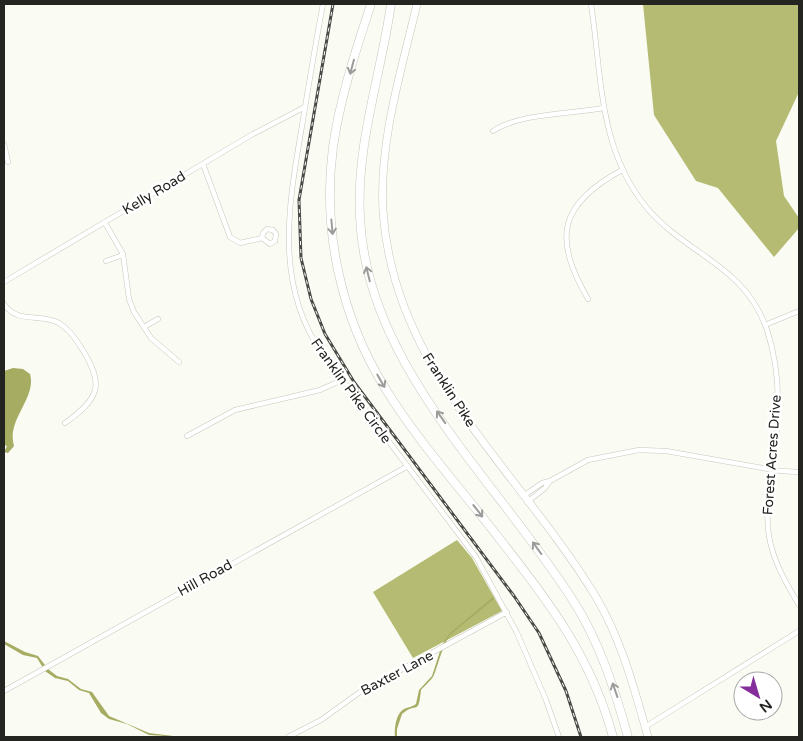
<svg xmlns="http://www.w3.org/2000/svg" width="803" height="741" font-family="'Varela Round',sans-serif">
<rect width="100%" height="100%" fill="#fafbf2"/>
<!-- forest -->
<path fill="#b5bb72" d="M643,4H799V92L776,141L784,196L799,218V228L774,257L718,188L696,181L654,115Z
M457,540L472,558L502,611L413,658L373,592Z"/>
<!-- water -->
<path fill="#a7ac63" d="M13,368L23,369L30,374C37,398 6,420 14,446L8,453L4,452L7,446L4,445V371Z
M493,597L494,599L450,635C442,647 439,662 434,675C431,681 425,685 421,690C418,717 417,701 402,714L397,729V737H395C394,729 396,713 404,709C409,707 412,707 416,704L419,690L432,676L442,645L449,634Z
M4,641L25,652L38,656L48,669L57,676L68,679L81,689L92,692L109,716L149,733L181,737L149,735L127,724L109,719L101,713L89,693L79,690L68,681L55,678L45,671L37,658L23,655L4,644Z"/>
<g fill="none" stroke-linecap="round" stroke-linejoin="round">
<!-- street casing -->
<g stroke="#c6c7be" stroke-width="5.5">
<path id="street" d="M323,4C315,46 308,89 301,132C288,207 275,286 322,353L476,557L517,633L546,700L559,737
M591,4C602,75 598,149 647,208C688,256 745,265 767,330C779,366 780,408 775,446C772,476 764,505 769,536C773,561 786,583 799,605
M493,131C520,113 571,114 603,108
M4,144L8,162
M203,164L230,237L240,243L262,238L270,244L275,241L276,234L273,230L267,229L263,233L262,238
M105,223L123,254L129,299L134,312L151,338L179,362
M106,261L123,255
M4,282L253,134L305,107
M588,299C553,238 558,205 622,170
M4,304C17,324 40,313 59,323C69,329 76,339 82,349C105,385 99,399 65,423
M765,325L799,311
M144,327L158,319
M187,436L235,410L320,390L342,380
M550,481L588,460L639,450L666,451L780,471L799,472
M523,496L542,483L550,481L545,488L527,502
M4,691L408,466
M645,727L799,631
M288,737L321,720L360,692L507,612"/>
</g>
<!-- primary casing -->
<g stroke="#c6c7be" stroke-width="8">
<path id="primary" d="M417,4C401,72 379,141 383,211C393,370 519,470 596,597C622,641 634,688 648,737"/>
</g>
<!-- highway casing -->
<g stroke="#c6c7be" stroke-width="9">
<path id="highway" d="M371,4C356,50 340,98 333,147C322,230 341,317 385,388C418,442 463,491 502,542C551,604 592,659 613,737
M391,4C381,75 356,144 360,217C366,366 498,481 574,602C600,643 615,690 628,737"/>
</g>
<!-- street -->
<use href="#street" stroke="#fff" stroke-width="4.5"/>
<!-- primary -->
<use href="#primary" stroke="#fff" stroke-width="7"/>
<!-- highway -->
<use href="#highway" stroke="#fff" stroke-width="8"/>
<!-- rail casing -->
<g stroke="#494a45" stroke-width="3">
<path id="rail" d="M333,4L299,200L301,258L311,299L325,334L354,382L514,596L539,633L566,691L581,737"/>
</g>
<!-- rail -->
<use href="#rail" stroke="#fff" stroke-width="1" stroke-dasharray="4" stroke-linecap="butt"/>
</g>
<!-- one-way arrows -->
<defs><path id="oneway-shaft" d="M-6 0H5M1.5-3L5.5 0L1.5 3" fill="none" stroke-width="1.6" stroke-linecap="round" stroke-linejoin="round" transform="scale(1.25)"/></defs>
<g stroke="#9c9d9b">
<use href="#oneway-shaft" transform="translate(352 67) rotate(105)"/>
<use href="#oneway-shaft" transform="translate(332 227) rotate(85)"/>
<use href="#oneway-shaft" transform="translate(368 274) rotate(-104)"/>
<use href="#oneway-shaft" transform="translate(381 381) rotate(60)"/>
<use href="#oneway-shaft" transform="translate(441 417) rotate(-125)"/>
<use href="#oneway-shaft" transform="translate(478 511) rotate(52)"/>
<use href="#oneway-shaft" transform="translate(537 548) rotate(-126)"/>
<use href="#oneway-shaft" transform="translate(615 690) rotate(-109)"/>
</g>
<g text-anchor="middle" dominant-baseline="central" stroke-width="5" stroke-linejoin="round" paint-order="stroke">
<!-- street labels -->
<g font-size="14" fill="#242521" stroke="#fff">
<text transform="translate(154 193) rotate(-31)">Kelly Road</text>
<text transform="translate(449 390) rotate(57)">Franklin Pike</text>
<text transform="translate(351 391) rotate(54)">Franklin Pike Circle</text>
<text transform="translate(772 455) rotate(-86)">Forest Acres Drive</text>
<text transform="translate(205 578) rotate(-29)">Hill Road</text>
<text transform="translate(397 673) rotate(-28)">Baxter Lane</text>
</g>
</g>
<!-- border -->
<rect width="803" height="741" fill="none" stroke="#242521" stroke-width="10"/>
<!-- north arrow -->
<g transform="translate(758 696) rotate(142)"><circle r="24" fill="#ffffff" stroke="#a7a8a6"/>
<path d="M0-4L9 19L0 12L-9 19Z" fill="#852d9a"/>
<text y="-8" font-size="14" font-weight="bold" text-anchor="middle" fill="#242521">N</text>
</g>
</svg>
